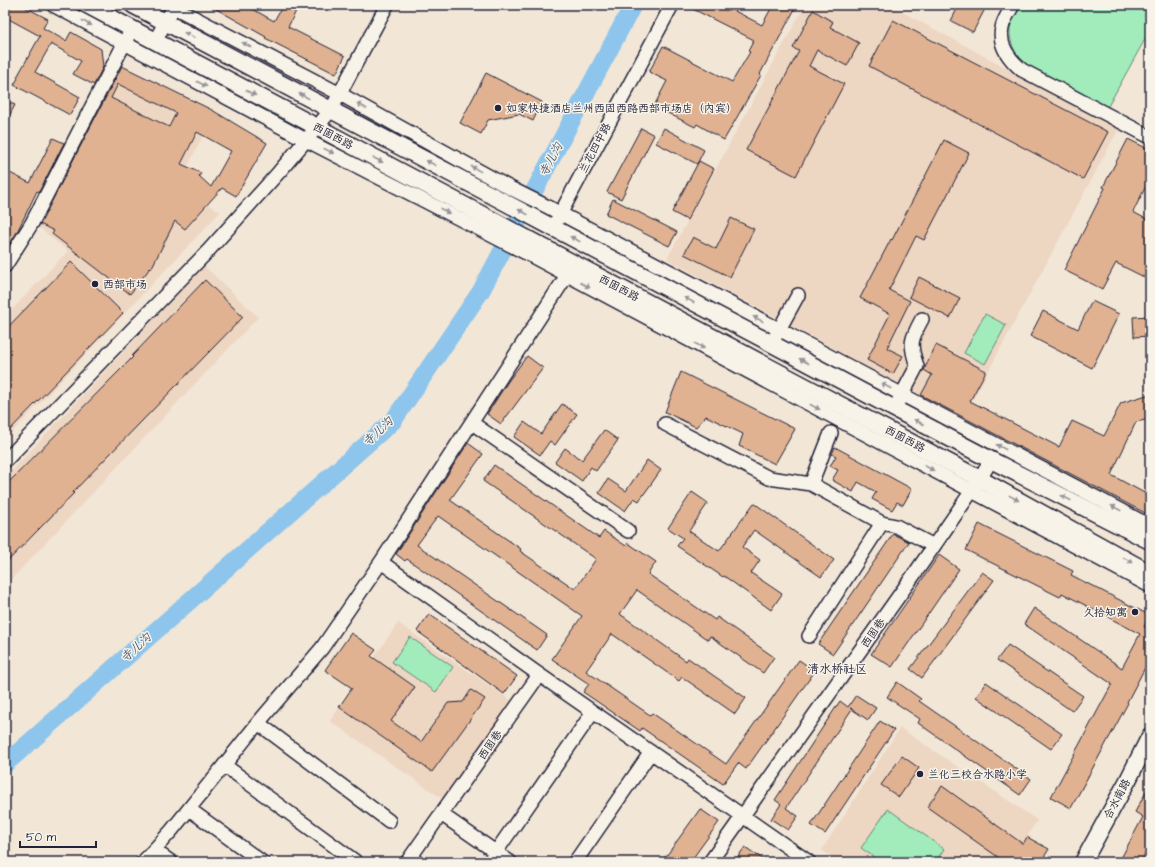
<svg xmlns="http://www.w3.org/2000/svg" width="1155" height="867" font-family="'Architects Daughter','LXGW WenKai TC',sans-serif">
<rect width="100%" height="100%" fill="#f2e6d7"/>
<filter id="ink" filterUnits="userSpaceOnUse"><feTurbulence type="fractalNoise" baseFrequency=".025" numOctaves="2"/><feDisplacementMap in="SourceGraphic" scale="8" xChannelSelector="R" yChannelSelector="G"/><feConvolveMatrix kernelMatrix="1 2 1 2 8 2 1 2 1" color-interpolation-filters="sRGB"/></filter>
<g filter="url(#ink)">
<!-- built -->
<path fill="#edd6c2" d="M805,5H889L1119,128L963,418L667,259Z
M119,64L214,112L188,166L202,175L195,196L220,212L5,440V317L68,251L37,226Z
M204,266L258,317L5,586V478Z
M398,623L512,701L443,799L330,721Z
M900,728L1037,820L1012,862H838L822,850Z"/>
<!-- green -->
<path fill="#a2ecbb" stroke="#62877b" d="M1018,5H1150V30L1107,108L1020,61C1008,40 1006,27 1018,5Z
M985,314L1006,325L985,364L964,353Z
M410,637L453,667L436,692L392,662Z
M888,809L944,849L935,862H881L861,848Z"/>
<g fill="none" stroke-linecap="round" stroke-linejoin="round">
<!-- river -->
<path stroke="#8dc5ec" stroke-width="18" d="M5,764L393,421L481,291L633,5"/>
</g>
<!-- building -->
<path fill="#e0b291" stroke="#22223b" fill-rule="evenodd" d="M5,5H21L48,19L43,28L66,41L71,32L101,49L103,67L94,85L73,74L81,61L51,44L35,72L80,97L70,115L14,85L18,78L17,77L40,36L5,17Z
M209,5H245L274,21L283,5H299L288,27L345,56L336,74L265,38L266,37Z
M685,5H723L762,25L773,5H797L760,74L761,75L724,140L697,124L695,127L654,106L667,81L649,72L663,46L732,82L750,52L748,51L754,40Z
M959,5H987L973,32L951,21Z
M813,10L833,22L830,27L859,43L847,66L817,50L809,66L844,84L796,176L746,150L799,51L793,48Z
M893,20L1108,132L1083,179L869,66Z
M122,66L212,110L267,143L236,196L222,188L185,229L175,221L151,269L150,268L130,294L52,234L54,231L40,224ZM118,84L176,113L169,127L111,98ZM197,132L231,151L211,187L199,176L201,173L181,164Z
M486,73L542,102L533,121L519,114L488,120L481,134L460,123Z
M5,100L15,105L5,124Z
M641,128L654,135L621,199L607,192Z
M664,128L704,150L697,164L656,143Z
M53,138L64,143L39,192L37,191L16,234L5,251V177L8,172L30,183Z
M1128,139L1150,150V178L1133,212L1150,221V280L1116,263L1102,289L1064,270L1105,188L1103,187Z
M944,140L969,153L924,240L916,236L889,290L910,301L887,348L903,356L893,374L867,360L890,314L860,298L891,239L892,240Z
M699,161L714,169L687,220L672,212Z
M613,199L677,232L669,246L606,214Z
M731,218L754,229L730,277L684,254L693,237L716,249Z
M71,262L123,313L5,435V330Z
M919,277L960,298L950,318L909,297Z
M205,280L243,317L73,492L74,493L5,564V486L133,357L132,356Z
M1092,301L1119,314L1092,368L1030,336L1043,311L1078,329Z
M1150,316V336L1134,337L1133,317Z
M936,345L986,371L970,401L1059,447L1072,421L1104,436L1121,403L1150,394V419L1136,422L1111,475L1150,496V508L1147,514L921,395L932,375L924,370Z
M527,356L543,368L501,424L487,414L509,380Z
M681,372L795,429L775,464L739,446L743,434L706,416L696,427L665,412Z
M562,404L577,414L555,445L550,441L540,455L514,437L524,422L541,434Z
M604,430L618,440L596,471L591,467L582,481L555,462L565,448L582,460Z
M468,443L483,454L450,500L521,549L520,551L575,589L596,559L483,481L494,465L599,538L604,531L626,546L628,543L656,562L648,574L715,620L717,617L774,657L763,673L710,636L708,640L637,590L620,614L686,661L688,658L746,698L735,714L682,677L679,681L612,634L586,671L650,715L652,713L726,764L799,660L815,671L746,769L738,763L723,784L642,728L640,731L583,692L589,684L552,659L582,616L438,516L417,545L547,635L537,650L407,559L405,561L396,554Z
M835,447L912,489L903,505L897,502L892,510L872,499L876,492L858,482L853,492L832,480L838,470L830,466L836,456L832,454Z
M647,460L661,470L639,501L634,498L625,511L599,493L608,479L626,491Z
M692,492L708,503L689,531L719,551L754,503L834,560L821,577L754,530L742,547L760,560L751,573L782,594L771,610L724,576L723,577L677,546L683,538L668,528Z
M979,524L1073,571L1071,575L1149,615L1144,627L1150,630V658L1127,702L1128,703L1071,808L1051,797L1112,684L1024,624L1034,608L1122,668L1140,634L1062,593L1060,597L966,550Z
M893,534L909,542L833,654L818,644Z
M939,555L959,569L892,667L871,654Z
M982,572L994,580L922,678L910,669Z
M429,614L517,676L504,694L417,631Z
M351,633L376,650L371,656L415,687L391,721L421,742L448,703L463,702L471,690L485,699L432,772L339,707L352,688L325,670Z
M1008,645L1083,696L1072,711L997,660Z
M897,682L921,699L919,701L1031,779L1020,795L918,723L920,719L887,697Z
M986,682L1062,734L1051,749L976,697Z
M856,695L876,708L868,720L850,708L852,709L786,808L798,816L788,830L771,819L781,804L775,800L840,701L848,707Z
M880,721L894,730L825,834L811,825Z
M902,756L919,768L899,797L881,785Z
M1150,785V844L1141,862H1119L1143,817L1135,812Z
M942,786L1023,844L1027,837L1049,849L1041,862H1005L927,807Z
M700,809L719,822L690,862H662Z
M745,847L767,862H734Z"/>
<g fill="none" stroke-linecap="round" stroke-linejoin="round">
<!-- minor casing -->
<g stroke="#22223b" stroke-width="16">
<path id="minor" d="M53,5L306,140L526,253L1150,586
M170,5L340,94L510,188L550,208L1150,526
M1013,5C1009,12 1003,21 1002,28C998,46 1010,60 1022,70L1150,137
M155,41L170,14
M556,222L672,5
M5,266L32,223L128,36
M775,337L798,295
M898,402L917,366C909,343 911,339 922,319
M472,423L628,531
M665,424L769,478L811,484L831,433
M5,461L208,251L279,172L317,127L331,110L387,5
M882,523L896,526L934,546
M381,562L534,671L809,862
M809,636L882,523L811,484
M258,723L389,821
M224,765L356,862
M189,809L262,862
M441,814L510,862
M154,850L171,862
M143,862L172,830L258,723L322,648L381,562L571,269
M407,862L539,675
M489,862L593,712
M575,862L651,752
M710,862L918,569L980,479L991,460"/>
</g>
<!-- major casing -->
<g stroke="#22223b" stroke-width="19">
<path id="major" d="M87,5L980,479L1150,573
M133,5L991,460L1150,541
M1083,862L1128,780L1150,736"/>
</g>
<!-- minor -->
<use href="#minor" stroke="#f7f3e8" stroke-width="13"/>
<!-- major -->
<use href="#major" stroke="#f7f3e8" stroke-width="16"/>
</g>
<!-- one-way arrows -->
<defs><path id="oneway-solid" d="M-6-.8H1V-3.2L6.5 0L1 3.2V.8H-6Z"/></defs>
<g fill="#97959a">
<use href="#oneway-solid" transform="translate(87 23) rotate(28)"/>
<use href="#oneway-solid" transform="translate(189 35) rotate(-152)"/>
<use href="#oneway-solid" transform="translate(247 45) rotate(-152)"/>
<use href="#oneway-solid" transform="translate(202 84) rotate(28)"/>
<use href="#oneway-solid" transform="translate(251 93) rotate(28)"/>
<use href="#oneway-solid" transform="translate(304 96) rotate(-152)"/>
<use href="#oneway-solid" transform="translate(362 106) rotate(-151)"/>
<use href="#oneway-solid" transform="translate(329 151) rotate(27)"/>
<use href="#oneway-solid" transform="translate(378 160) rotate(28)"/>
<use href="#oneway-solid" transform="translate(431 163) rotate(-152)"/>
<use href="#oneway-solid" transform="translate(476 169) rotate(-151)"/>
<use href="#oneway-solid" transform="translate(445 211) rotate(27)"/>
<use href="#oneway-solid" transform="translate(523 212) rotate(-152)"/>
<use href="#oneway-solid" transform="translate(575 239) rotate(-152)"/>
<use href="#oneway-solid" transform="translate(585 285) rotate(28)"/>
<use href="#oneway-solid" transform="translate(689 300) rotate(-152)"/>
<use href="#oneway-solid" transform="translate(758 319) rotate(-152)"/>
<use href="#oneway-solid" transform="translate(700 346) rotate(28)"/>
<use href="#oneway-solid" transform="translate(804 361) rotate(-152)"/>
<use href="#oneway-solid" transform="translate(886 386) rotate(-152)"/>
<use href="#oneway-solid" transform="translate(815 407) rotate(28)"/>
<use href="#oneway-solid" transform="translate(919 422) rotate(-152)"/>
<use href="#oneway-solid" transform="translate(1001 447) rotate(-152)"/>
<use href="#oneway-solid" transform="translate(929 468) rotate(28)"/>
<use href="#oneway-solid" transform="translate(1014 498) rotate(29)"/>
<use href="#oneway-solid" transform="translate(1066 498) rotate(-153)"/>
<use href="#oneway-solid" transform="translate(1116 508) rotate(-152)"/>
<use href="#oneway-solid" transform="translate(1128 560) rotate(29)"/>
</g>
</g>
<!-- markers -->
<g fill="#22223b" stroke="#f7f3e8" stroke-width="1.5">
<circle cx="498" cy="108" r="4"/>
<circle cx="95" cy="284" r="4"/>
<circle cx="1135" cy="612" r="4"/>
<circle cx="920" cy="774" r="4"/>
</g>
<g text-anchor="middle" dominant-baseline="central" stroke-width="3" stroke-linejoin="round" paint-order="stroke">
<!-- poi labels -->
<g font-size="11" fill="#22223b" stroke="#f7f3e8" text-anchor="start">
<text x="506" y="108">如家快捷酒店兰州西固西路西部市场店（内宾）</text>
<text x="103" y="284">西部市场</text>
<text x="1127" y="612" text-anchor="end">久拾知寓</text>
<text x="928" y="774">兰化三校合水路小学</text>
</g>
<!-- street labels -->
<g font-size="11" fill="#22223b" stroke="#f7f3e8">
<text transform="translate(333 136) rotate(28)">西固西路</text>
<text transform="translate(595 148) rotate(-62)">兰花四中路</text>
<text transform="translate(619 288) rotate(28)">西固西路</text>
<text transform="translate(905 439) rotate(28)">西固西路</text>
<text transform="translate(873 633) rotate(-55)">西固巷</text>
<text transform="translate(490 745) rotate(-55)">西固巷</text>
<text transform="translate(1117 799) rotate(-62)">合水南路</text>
</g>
<!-- water labels -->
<g font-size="12" font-style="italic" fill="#425370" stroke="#f7f3e8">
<text transform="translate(551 160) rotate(-62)">寺儿沟</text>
<text transform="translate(378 432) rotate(-43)">寺儿沟</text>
<text transform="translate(136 648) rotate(-42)">寺儿沟</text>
</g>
<!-- neighbourhood labels -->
<g font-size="12" fill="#22223b" stroke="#f7f3e8">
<text x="837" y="669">清水桥社区</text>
</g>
</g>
<!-- margin -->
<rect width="1155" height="867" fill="none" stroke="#f7f3e8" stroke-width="20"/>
<rect x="10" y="10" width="1135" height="847" fill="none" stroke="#22223b" stroke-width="1.5" filter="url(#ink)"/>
<!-- scale -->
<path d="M20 841v6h76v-6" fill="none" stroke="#22223b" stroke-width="2"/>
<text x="26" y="841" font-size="12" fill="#22223b" stroke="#f7f3e8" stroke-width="3" paint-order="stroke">50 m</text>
</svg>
